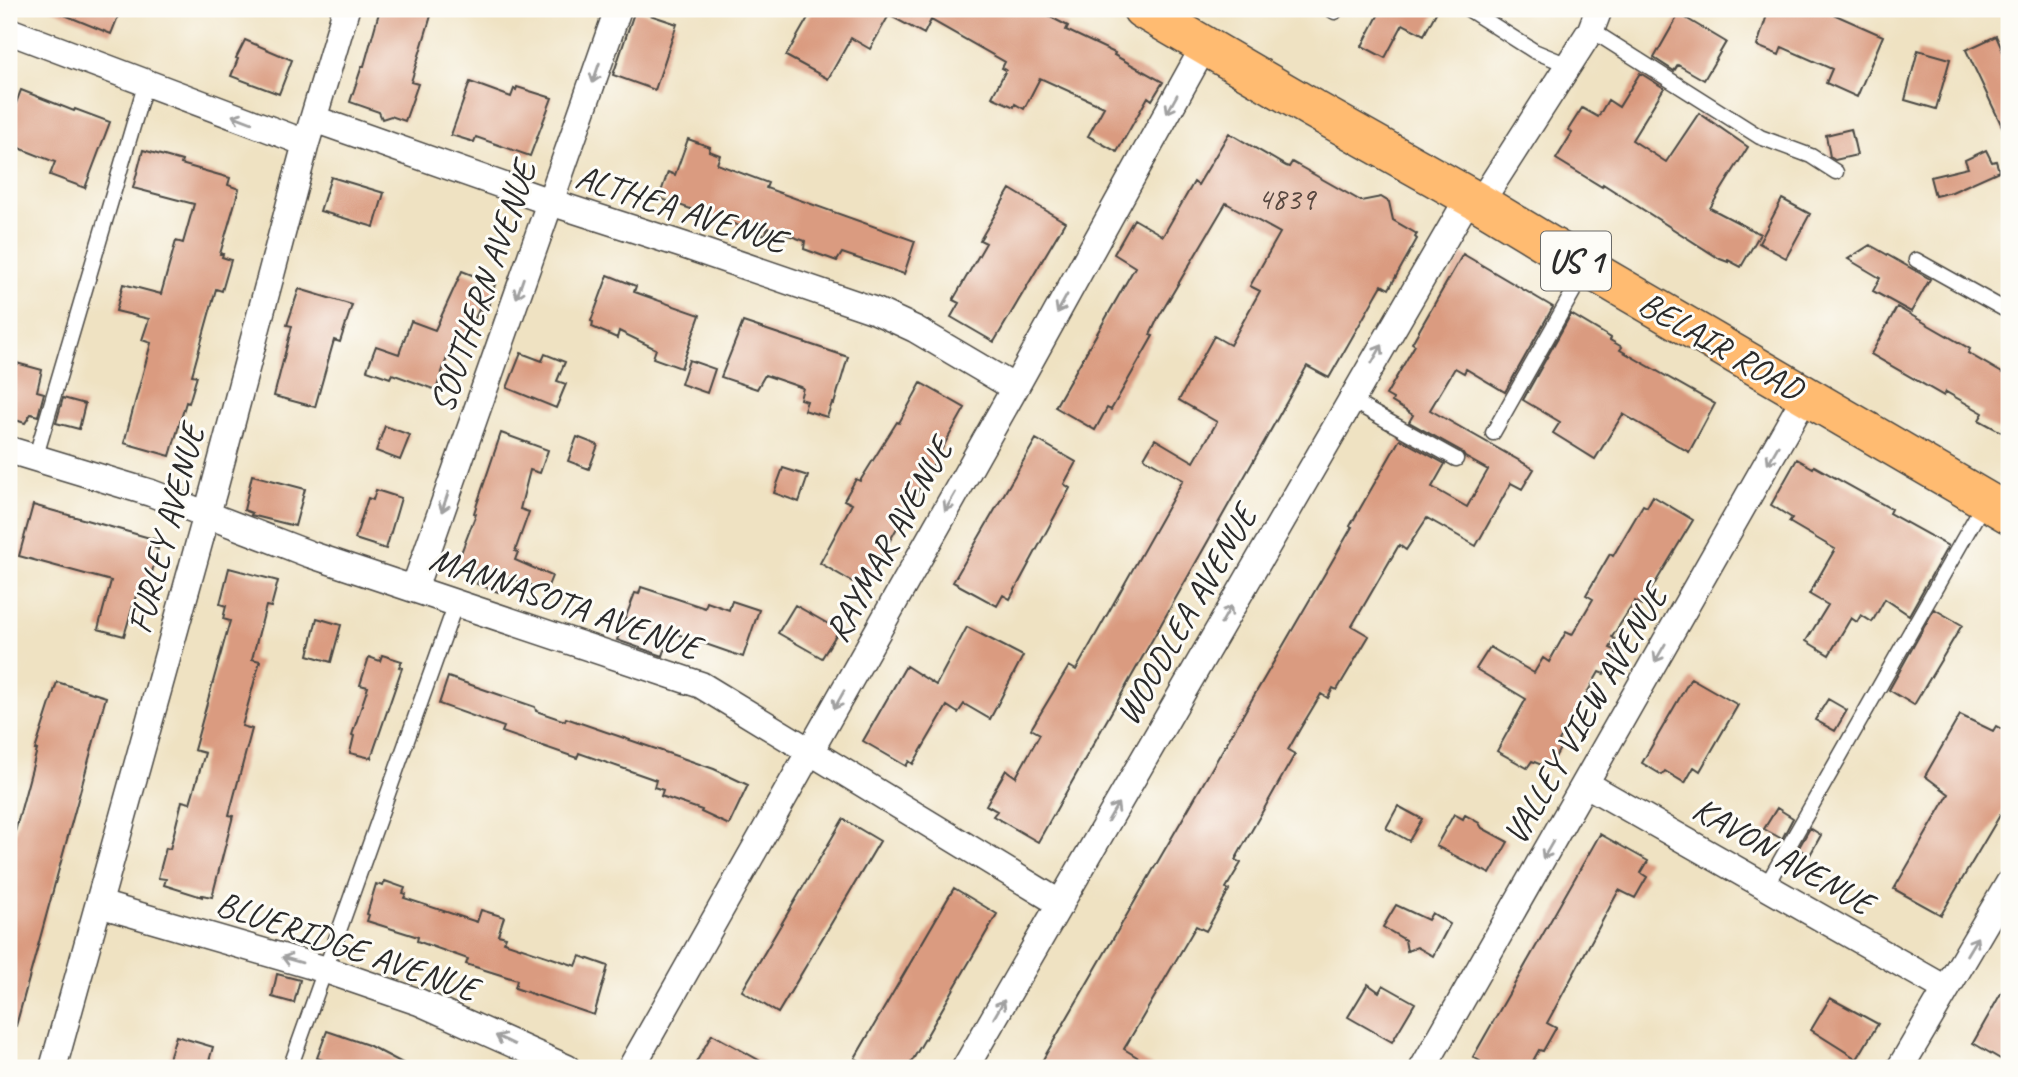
<svg xmlns="http://www.w3.org/2000/svg" width="2018" height="1077" font-family="Caveat,sans-serif">
<rect width="100%" height="100%" fill="#fdfcf7"/>
<filter id="ink" filterUnits="userSpaceOnUse"><feTurbulence type="fractalNoise" baseFrequency=".0143" numOctaves="2"/><feDisplacementMap in="SourceGraphic" scale="14" xChannelSelector="R" yChannelSelector="G"/><feConvolveMatrix kernelMatrix="1 2 1 2 8 2 1 2 1" color-interpolation-filters="sRGB"/></filter>
<filter id="wash" filterUnits="userSpaceOnUse"><feTurbulence type="fractalNoise" baseFrequency=".00686" numOctaves="4" result="noise"/><feDisplacementMap in="SourceGraphic" scale="28" xChannelSelector="R" yChannelSelector="G"/><feGaussianBlur stdDeviation="1.57" result="paint"/><feColorMatrix in="noise" values="0 0 0 0 0 0 0 0 0 0 0 0 0 0 0 0 0 1.4 0 .05"/><feComposite in="paint" operator="in"/></filter>
<g filter="url(#wash)">
<rect width="100%" height="100%" fill="#efe2c2"/>
<g id="blocks">
<!-- building -->
<path fill="#da9b80" d="M50,9H121L111,34Z
M380,9H433L411,82L418,84L405,121L391,116L382,119L379,112L350,102L362,66H364Z
M813,9H1035L1068,26L1066,30L1115,53L1114,55L1163,82L1152,100L1148,97L1117,152L1088,136L1104,107L1040,78L1024,109L1015,104L1014,107L992,97L1006,70L1002,68L1005,62L931,20L924,34L889,15L870,49L851,38L828,79L786,56Z
M1374,9H1438L1424,35L1403,24L1385,58L1362,46L1380,12Z
M1774,9H1822L1883,36L1857,97L1826,83L1832,69L1782,47L1779,55L1757,46L1767,15L1772,14Z
M635,10L677,24L655,90L613,75Z
M1679,14L1726,42L1704,80L1678,65L1674,71L1654,58Z
M1996,36L2009,65V141L1966,50Z
M245,40L292,60L279,94L231,76L238,59L236,58Z
M1918,50L1950,59L1936,109L1905,100Z
M1640,73L1664,88L1632,140L1666,162L1699,113L1748,147L1710,208L1760,234L1741,267L1728,260V262L1720,259L1603,184L1602,187L1556,159L1572,133L1568,130L1582,108L1598,117L1608,100L1619,107Z
M470,82L511,97L514,89L516,90L517,87L552,98L530,156L476,137L474,142L451,135Z
M21,90L74,111L75,109L110,122L85,188L50,175L55,162L9,144V122Z
M1851,129L1857,155L1835,160L1830,157L1826,135Z
M1229,133L1286,166L1289,167L1292,162L1361,201L1381,197L1389,202L1393,220L1417,234L1415,237L1417,239L1389,289L1382,285L1329,378L1307,366L1038,842L993,816L997,811L986,805L1006,770L1016,777L1040,734L1031,729L1069,666L1076,670L1183,480L1144,458L1155,439L1194,462L1217,422L1179,400L1214,336L1230,345L1260,291L1250,286L1280,233L1226,203L1158,318L1150,335L1153,336L1111,410L1107,408L1095,430L1055,407L1135,267L1114,254L1134,219L1163,236L1194,182L1198,185Z
M688,139L710,147L709,151L720,155L717,164L768,183L766,188L915,241L904,274L842,253L837,261L804,249L805,241L768,228L765,235L659,198L668,172L675,175Z
M143,150L182,161L181,164L230,178L228,185L239,189L220,254H223L222,257L231,260L222,291L216,289L192,375L197,376L189,403L186,402L170,456L124,443L151,343L142,340L149,319L116,311L123,284L161,294L176,241L183,243L194,204L133,188Z
M1986,150L1992,162L1996,161L1999,171L1952,192L1935,196L1930,177L1968,168L1965,160Z
M331,177L384,193L374,227L320,211Z
M1010,189L1065,222L994,342L951,317L959,303L953,300L986,243L980,240Z
M1782,199L1810,214L1786,258L1759,243Z
M1870,245L1930,279L1911,312L1873,291L1880,278L1848,259Z
M1463,254L1553,307L1505,392L1466,369L1464,373L1455,368L1430,410L1534,469L1522,489L1511,483L1476,546L1427,518L1406,550L1399,545L1352,626L1369,636L1337,690L1333,688L1328,698L1321,694L1300,729L1288,750L1295,754L1235,860L1241,863L1226,888L1229,890L1206,931L1196,926L1124,1049L1155,1068H1038L1352,527L1350,526L1400,439L1445,464L1432,487L1467,507L1488,470L1465,457L1461,451L1409,422L1413,415L1392,402L1393,399L1386,395L1415,345L1412,343Z
M462,271L495,284L493,291L494,292L486,312L479,309L466,339L455,334L436,390L392,374L390,378L367,370L376,346L399,354L411,321L435,330Z
M608,275L636,286L634,292L700,315L681,368L653,358L656,349L619,331L617,338L592,327L593,322L591,321Z
M299,289L352,305L340,342L334,340L315,407L274,396L292,326L287,325Z
M1897,307L1970,349L1968,353L2009,377V418L2001,432L1979,420L1983,413L1946,392L1944,396L1871,354Z
M1571,314L1611,338L1610,340L1622,347L1620,350L1715,404L1689,452L1623,414L1595,459L1553,433L1560,422L1523,400Z
M743,322L848,357L834,404L832,403L827,417L804,410L807,401L800,399L803,388L765,375L757,389L721,377Z
M521,353L542,361L545,354L565,362L557,381L566,384L556,408L507,388Z
M689,360L715,369L707,393L681,384Z
M9,361L42,370L37,391L44,393L38,416L31,414L25,423L9,418Z
M921,383L965,408L863,588L820,563L852,504L844,500L856,479L860,481L897,422L899,423Z
M63,398L85,404L79,429L56,423Z
M385,426L410,435L400,460L376,451Z
M501,433L548,450L540,473L530,470L520,509L529,512L515,551L518,552L515,560L552,576L546,591L505,576L498,592L477,584L480,576L456,566L476,514L474,513Z
M577,437L598,445L589,469L568,461Z
M1036,439L1076,462L1064,484L1070,488L1010,599L1003,595L997,606L953,582Z
M1797,459L1813,468L1814,466L1891,509L1889,513L1948,546L1909,615L1885,599L1872,622L1861,615L1857,622L1851,618L1829,655L1806,641L1828,605L1809,594L1835,549L1789,522L1792,518L1771,505Z
M783,468L808,476L799,502L774,493Z
M252,475L305,489L295,526L251,515L252,513L244,510Z
M376,490L401,498L386,549L355,539L368,498L373,500Z
M1653,496L1693,520L1642,605L1635,601L1612,637L1615,639L1610,648L1617,651L1604,674L1599,672L1558,743L1562,745L1549,768L1532,761L1527,768L1497,751L1526,699L1476,669L1490,647L1534,673L1543,658L1549,662L1566,632L1572,635L1593,599L1586,595L1610,554L1613,556L1643,505L1647,507Z
M33,505L157,540L155,548L158,549L149,584H146L144,591L138,589L124,636L98,629L111,581L19,556Z
M229,568L278,581L271,607L266,606L252,659L260,661L242,726L252,729L229,815L233,816L212,897L202,895V897L164,885L166,879L158,878L166,848L170,849L182,801L190,803L205,753L194,750L230,621L223,619L226,606L220,604Z
M641,587L705,608L707,602L729,610L732,601L759,610L743,657L671,632L663,656L617,640L635,593L639,594Z
M795,605L839,630L822,658L778,633Z
M1934,609L1962,625L1914,705L1889,690Z
M317,618L341,625L331,662L308,655Z
M967,627L1023,656L990,719L964,704L958,713L947,706L913,764L909,761L906,766L863,741L906,666L936,685Z
M382,655L402,661L399,667L402,668L371,758L350,753L354,736L352,735L368,687L360,685L369,657L380,661Z
M448,677L535,707L536,711L565,721L566,718L714,769L748,785L729,825L701,812L702,810L661,796L663,790L654,787L656,780L579,753L577,758L502,732L504,727L439,704Z
M1691,678L1738,705L1700,771L1694,767L1685,783L1665,771L1662,775L1642,763Z
M57,682L106,697L16,1026L9,1025V854L37,750H35Z
M1828,699L1847,710L1835,731L1815,720Z
M1960,715L1993,731L1996,726L2009,733V800L1941,915L1894,889L1949,794L1925,776Z
M1398,806L1422,819L1409,841L1386,828Z
M1777,808L1793,818L1782,839L1764,829Z
M1454,814L1463,819L1465,815L1479,823L1482,828L1508,842L1490,874L1436,846Z
M843,819L880,841L778,1013L742,991Z
M1810,828L1821,835L1810,855L1798,849Z
M1600,834L1648,861L1641,873L1647,877L1635,898L1619,890L1547,1023L1556,1028L1543,1051L1539,1050L1529,1068H1476L1480,1061L1473,1057Z
M385,881L405,888L403,893L406,894L404,898L477,922L481,910L504,917L498,935L506,937L504,942L576,966L580,956L608,966L594,1015L515,988L517,980L466,964L468,959L417,941L418,937L367,921L369,915L367,914L376,884L383,886Z
M954,888L997,914L908,1068H872L855,1058Z
M1396,905L1428,920L1432,913L1450,924L1433,956L1417,947L1407,951L1405,940L1383,927Z
M277,974L300,980L294,1003L272,997Z
M2009,979V1064L1973,1043Z
M1368,984L1379,992L1383,985L1415,1003L1392,1042L1348,1017Z
M1830,998L1878,1024L1857,1059L1811,1030Z
M327,1031L368,1045L412,1068H347L317,1058Z
M712,1034L773,1068H693Z
M176,1036L213,1047L207,1068H166Z"/>
</g>
</g>
<g filter="url(#ink)">
<use href="#blocks" fill-opacity="0" stroke="#484642" stroke-width="2"/>
<g fill="none" stroke-linecap="round" stroke-linejoin="round">
<!-- service casing -->
<g stroke="#484642" stroke-width="17">
<path id="service" d="M1330,9L1335,12L1336,9
M1468,9L1534,51L1568,65
M1591,30L1760,137L1811,156L1836,172
M1916,260L2009,312
M1350,400L1456,459
M1493,433L1586,269
M35,459L146,82
M1766,886L1985,501
M290,1068L456,603"/>
</g>
<!-- minor casing -->
<g stroke="#484642" stroke-width="29">
<path id="minor" d="M9,31L306,143
M314,119L550,202L683,245L876,311L915,329L1015,388
M1480,203L1591,30L1599,9
M9,450L151,493L309,554L701,685L1061,904
M414,589L618,9
M1586,784L1946,989
M99,904L323,969L419,1002L567,1068
M53,1068L214,489L306,143L346,9
M631,1068L1015,388L1205,45
M965,1068L1469,197
M1423,1068L1806,395
M1900,1068L2009,883"/>
</g>
<!-- primary casing -->
<g stroke="#484642" stroke-width="41">
<path id="primary" d="M1142,9L1313,109L1480,203L1586,267L2009,514"/>
</g>
<!-- service -->
<use href="#service" stroke="#fff" stroke-width="14"/>
<!-- minor -->
<use href="#minor" stroke="#fff" stroke-width="26"/>
<!-- primary -->
<use href="#primary" stroke="#ffbb71" stroke-width="38"/>
</g>
<!-- one-way arrows -->
<defs><path id="oneway-shaft" d="M-6 0H5M1.5-3L5.5 0L1.5 3" fill="none" stroke-width="1.6" stroke-linecap="round" stroke-linejoin="round" transform="scale(1.75)"/></defs>
<g stroke="#a0a0a0">
<use href="#oneway-shaft" transform="translate(596 73) rotate(109)"/>
<use href="#oneway-shaft" transform="translate(1172 104) rotate(119)"/>
<use href="#oneway-shaft" transform="translate(242 119) rotate(-159)"/>
<use href="#oneway-shaft" transform="translate(520 288) rotate(109)"/>
<use href="#oneway-shaft" transform="translate(1062 304) rotate(119)"/>
<use href="#oneway-shaft" transform="translate(1377 354) rotate(-60)"/>
<use href="#oneway-shaft" transform="translate(1773 455) rotate(120)"/>
<use href="#oneway-shaft" transform="translate(445 502) rotate(109)"/>
<use href="#oneway-shaft" transform="translate(950 502) rotate(120)"/>
<use href="#oneway-shaft" transform="translate(1226 615) rotate(-60)"/>
<use href="#oneway-shaft" transform="translate(1660 653) rotate(120)"/>
<use href="#oneway-shaft" transform="translate(839 700) rotate(119)"/>
<use href="#oneway-shaft" transform="translate(1113 812) rotate(-60)"/>
<use href="#oneway-shaft" transform="translate(1548 850) rotate(120)"/>
<use href="#oneway-shaft" transform="translate(1972 946) rotate(-59)"/>
<use href="#oneway-shaft" transform="translate(292 960) rotate(-164)"/>
<use href="#oneway-shaft" transform="translate(999 1009) rotate(-60)"/>
<use href="#oneway-shaft" transform="translate(505 1040) rotate(-155)"/>
</g>
</g>
<g text-anchor="middle" dominant-baseline="central" stroke-width="6" stroke-linejoin="round" paint-order="stroke">
<!-- number labels -->
<g font-size="32" fill="#574740">
<text x="1286" y="198">4839</text>
</g>
<!-- shield labels -->
<rect fill="#fdfcf7" stroke="#6a6a68" stroke-width="2" x="1541" y="231.5" width="70" height="59" rx="5"/>
<g font-size="33" font-weight="bold" fill="#2b2b2b">
<text x="1576" y="261">US 1</text>
</g>
<!-- street labels -->
<g font-size="35" fill="#2b2b2b" stroke="#fdfcf7">
<text transform="translate(681 209) rotate(18)">ALTHEA AVENUE</text>
<text transform="translate(483 287) rotate(-71)">SOUTHERN AVENUE</text>
<text transform="translate(1721 346) rotate(30)">BELAIR ROAD</text>
<text transform="translate(166 529) rotate(-75)">FURLEY AVENUE</text>
<text transform="translate(889 540) rotate(-61)">RAYMAR AVENUE</text>
<text transform="translate(565 603) rotate(19)">MANNASOTA AVENUE</text>
<text transform="translate(1186 615) rotate(-60)">WOODLEA AVENUE</text>
<text transform="translate(1585 715) rotate(-60)">VALLEY VIEW AVENUE</text>
<text transform="translate(1783 856) rotate(30)">KAVON AVENUE</text>
<text transform="translate(347 946) rotate(19)">BLUERIDGE AVENUE</text>
</g>
</g>
<!-- margin -->
<rect width="2018" height="1077" fill="none" stroke="#fdfcf7" stroke-width="35"/>
</svg>
